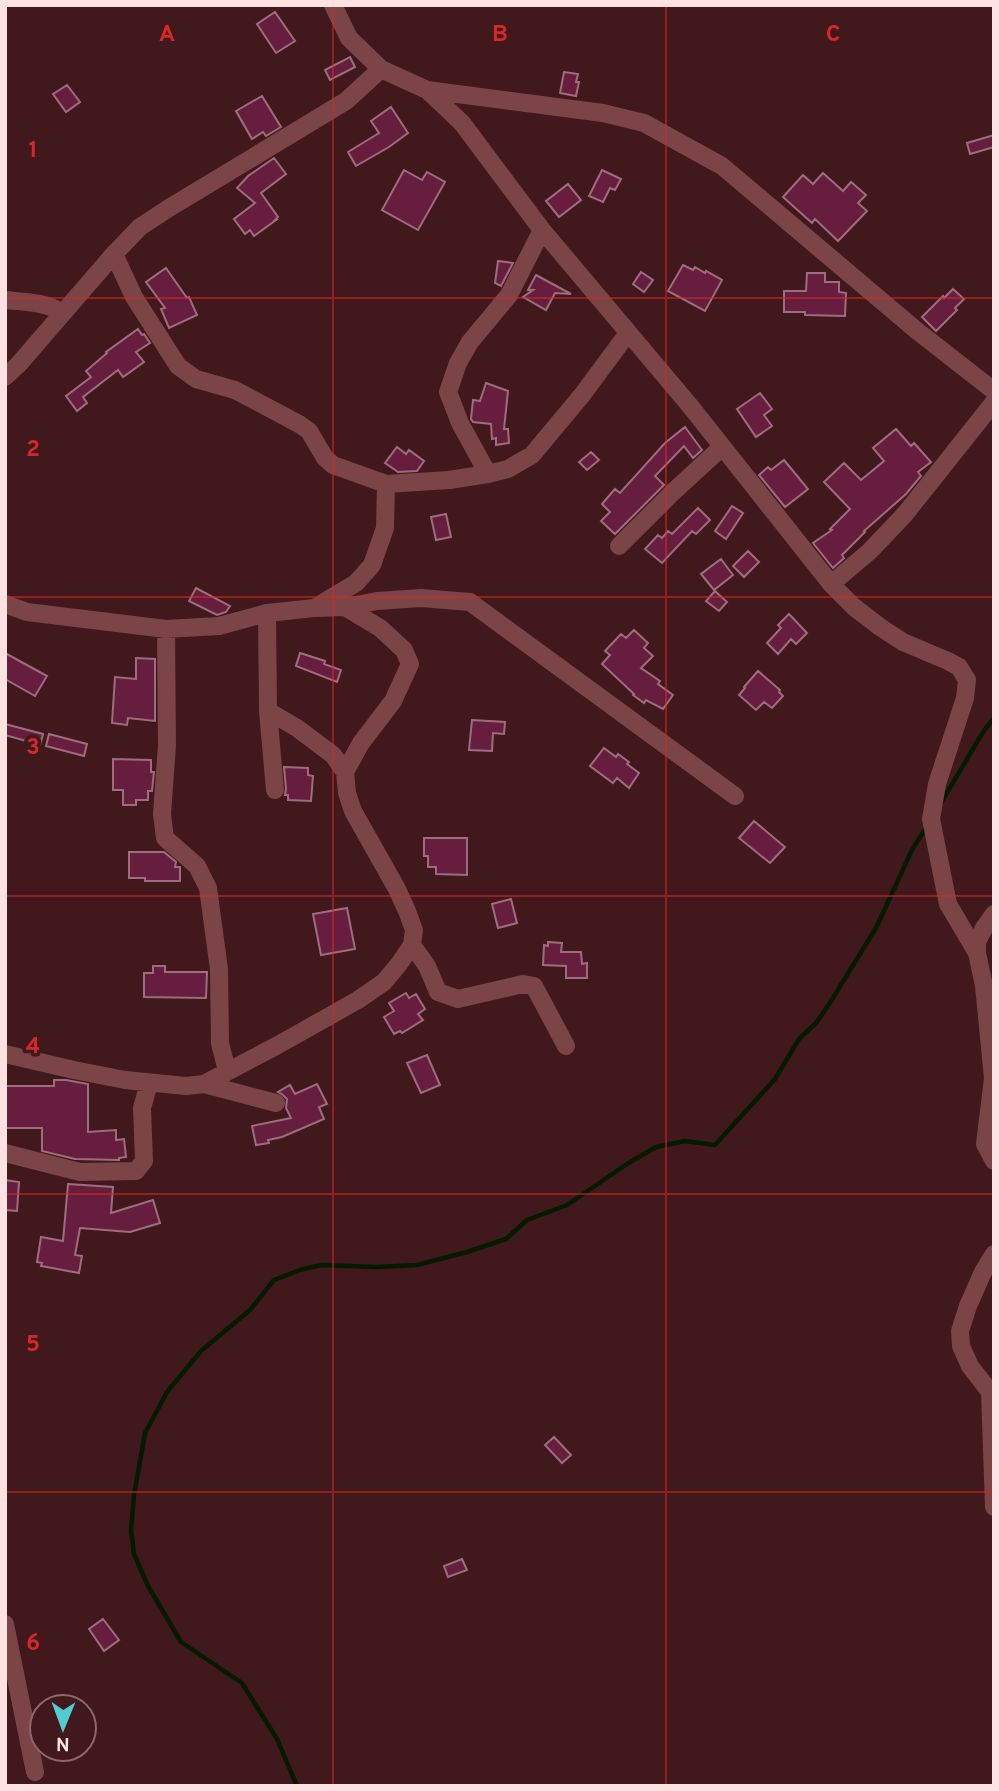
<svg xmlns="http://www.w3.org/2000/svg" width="999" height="1791" font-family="Overpass,sans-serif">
<rect width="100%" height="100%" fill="#41181b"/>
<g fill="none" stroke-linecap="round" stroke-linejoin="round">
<!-- stream -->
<path stroke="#051b00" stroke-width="4.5" d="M941,803L983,732L994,718
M297,1786L277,1739L242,1683L181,1642L148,1586L134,1554L131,1530L134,1495L145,1433L167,1392L201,1351L250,1310L274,1280L303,1269L322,1265L377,1267L417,1265L467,1252L506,1239L527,1220L567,1205L627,1164L656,1147L685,1141L715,1145L775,1079L799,1039L817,1022L831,1001L876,928L912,850L927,826"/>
</g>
<!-- building -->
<path fill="#671e3e" stroke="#9d6d7e" stroke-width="2" d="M275,12L295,41L276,53L257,24Z
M350,57L355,67L330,80L325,70Z
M564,72L578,74L576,82H579L576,96L560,93Z
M67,85L80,102L66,112L53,94Z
M262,96L281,127L266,136L263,132L252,139L236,111Z
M391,107L408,133L389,147L356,166L348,152L379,133L371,121Z
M994,135V147L970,154L967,143Z
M274,158L286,174L261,193L278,217L275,220H276L254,236L250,230L245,234L234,219L255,203L237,188L248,176Z
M404,170L422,180L427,172L445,182L418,230L382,210Z
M602,170L621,179L615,190L610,188L603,202L589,196Z
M823,173L843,191L851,182L866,195L858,203L867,211L838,241L815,219L812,223L783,197L803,175L813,184Z
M568,184L581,200L559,217L546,201Z
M498,261L513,263L501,286L495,283Z
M683,265L693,270L695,267L705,273L706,271L722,280L705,311L668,291Z
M166,268L187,298L189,297L197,315L169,328L161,309L165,308L146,282Z
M641,272L653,280L644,292L633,284Z
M807,273H825V282H839V292L846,293L845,316L805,315V312H784V291H806Z
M536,275L571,294L555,293L546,310L523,297L533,290H528Z
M953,289L964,299L955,308L957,310L936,331L922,317L943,296L944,298Z
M138,329L142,335L144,334L150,343L136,352L144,362L123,377L118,370L83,397L87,403L77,411L66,396L91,377L86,371L107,353L106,352Z
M486,383L508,391L504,429H508L509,443L496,445V438L492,439L491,424L473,422L471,419L473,400L480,401Z
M760,393L772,409L764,415L772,426L756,437L737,409Z
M685,427L702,450L693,458L684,446L655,476L664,485L615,534L601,521L610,512L602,504L615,489L620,493L665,443Z
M896,429L911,446L914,443L931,462L918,472L921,476L906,494L864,531L865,532L842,555L844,558L833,568L813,543L832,530L830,529L850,509L824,482L844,463L861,480L884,461L873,448Z
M397,447L406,454L409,450L424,461L417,471L398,472L385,463Z
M591,452L599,460L587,470L579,462Z
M784,460L808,489L785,507L759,475L768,467L771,470Z
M732,506L743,513L726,539L715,531Z
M698,508L710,520L696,534L692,531L662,563L645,549L658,535L662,538L668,531L672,534Z
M446,514L451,537L436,540L431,517Z
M748,551L759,562L744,577L733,566Z
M721,559L733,575L714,590L701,574Z
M196,588L230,606L226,612L217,615L189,601Z
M715,591L727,602L719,611L706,601Z
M789,614L807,633L796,644L791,639L778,654L767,643L781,628L778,625Z
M634,630L648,643L644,648L653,656L641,668L660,681L658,684L673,695L663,709L646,700L644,703L633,695L634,694L602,664L610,655L605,651L621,634L626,638Z
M5,653L47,676L35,696L5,679Z
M300,653L325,661L324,664L341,670L337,682L296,666Z
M136,658L155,659V721L128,718L127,725L112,723L115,677L136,679Z
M758,671L780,690L779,692L783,696L772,708L764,702L756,710L739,695L745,688L744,687Z
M472,720L505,722L504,734L493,733L492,751L469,750Z
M5,724L43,734L40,745L5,735Z
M49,734L87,744L84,756L46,746Z
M604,748L616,757L618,754L629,762L627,764L639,773L629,788L617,778L613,783L590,766Z
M113,759L151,760V772H154L152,791H148V800H136V805H123V790H113Z
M284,767L308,768V775L313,776L311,801L288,800V795H285L286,789Z
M754,821L785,847L770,863L739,838Z
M424,838H467V875L436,874V867H428V856H424Z
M129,852H164L176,862L175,867H180V881H145V878H129Z
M511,899L517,923L498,928L492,904Z
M347,908L355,949L321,955L313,914Z
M548,942L562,943L561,952H581L582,964L587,963V978H566V966L543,965L544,945L548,946Z
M153,966H165V972H207L206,998L144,997V973H153Z
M406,993L409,998L416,994L425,1009L418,1014L423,1020L402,1033L400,1031L394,1034L384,1017L394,1011L389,1003Z
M427,1055L440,1085L421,1093L407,1063Z
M54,1080H66L88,1084V1132L116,1130V1140L124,1139L126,1157L119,1158V1160L75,1159L42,1151V1128H5V1086H54Z
M317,1084L327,1104L319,1107L324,1119L282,1137L268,1140L269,1143L256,1145L252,1126L291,1118L286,1108L287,1099L283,1095L278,1092L290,1085L295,1094Z
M5,1180L19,1182L17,1211L5,1210Z
M68,1184L113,1187L111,1213L153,1200L160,1223L130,1232L80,1228L75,1255L82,1256L79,1273L41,1266L42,1263L37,1262L41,1237L63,1241Z
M554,1437L571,1455L562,1463L545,1445Z
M462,1559L467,1570L448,1577L444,1566Z
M103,1619L119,1640L104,1651L89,1629Z"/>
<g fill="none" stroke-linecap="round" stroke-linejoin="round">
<!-- minor -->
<path stroke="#7b4447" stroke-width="18" d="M333,5L349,38L381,69L427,90L462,123L542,230L691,407L831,584L854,607L880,627L903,642L948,661L959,667L967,680L965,698L937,784L931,819L948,904L977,953
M427,90L603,113L644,123L722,166L916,330L994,391
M114,254L134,297L178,366L196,379L235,390L299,424L309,431L325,458L333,465L386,484L385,528L372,565L356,583L316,607
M5,300C25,302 47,302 63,313
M5,377L18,365L114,254L140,227L169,208L346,101L381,69
M488,474L460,423L448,392L458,363L470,342L509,295L542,230
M386,484L449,480L488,474L508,469L532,455L582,395L628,333
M619,546L673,492L722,447
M831,584L870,551L905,514L994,402
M5,604L27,612L166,629L219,626L267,613L314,608L345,607L380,628L404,650L410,664L393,701L361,743L345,772L347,793L353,811L397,889L407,911L414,930L412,945L399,964L384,982L358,1000L278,1045L204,1084L186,1086L125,1080L74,1070L5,1054
M345,607L377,601L421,598L470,602L735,796
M267,613L268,711L297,728L333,755L345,772
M166,629L167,745L162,814L165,838L197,866L208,888L219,969L220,1043L227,1071
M268,711L275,790
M994,914L984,928L977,942V953L984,986L993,1078L985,1144L994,1161
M412,945L427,966L438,992L458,999L523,984L534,986L566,1046
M204,1084L276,1103
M5,1153L80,1172L136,1171L144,1161L142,1108L149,1083
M994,1254L983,1272L968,1306L960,1331L961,1346L970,1366L990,1392L994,1507
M5,1624L35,1772"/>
</g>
<!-- grid -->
<path fill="none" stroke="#d62828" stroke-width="2" stroke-opacity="0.55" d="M333,5V1786M666,5V1786M5,298H994M5,597H994M5,896H994M5,1194H994M5,1492H994"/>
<g font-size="23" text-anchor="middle" font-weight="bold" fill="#d62828" stroke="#41181b" stroke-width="7" stroke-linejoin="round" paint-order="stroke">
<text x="167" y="41">A</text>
<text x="500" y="41">B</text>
<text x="833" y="41">C</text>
<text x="33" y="157">1</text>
<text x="33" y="456">2</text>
<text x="33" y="754">3</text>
<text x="33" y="1053">4</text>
<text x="33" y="1351">5</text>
<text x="33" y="1650">6</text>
</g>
<!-- border -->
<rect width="999" height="1791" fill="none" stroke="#fee1e1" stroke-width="14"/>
<!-- north arrow -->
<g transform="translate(63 1728) rotate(181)"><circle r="33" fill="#41181b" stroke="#8d686a" stroke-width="2"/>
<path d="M0-5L12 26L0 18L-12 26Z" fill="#52cdcf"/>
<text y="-10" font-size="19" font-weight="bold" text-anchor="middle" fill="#fee1e1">N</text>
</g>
</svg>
